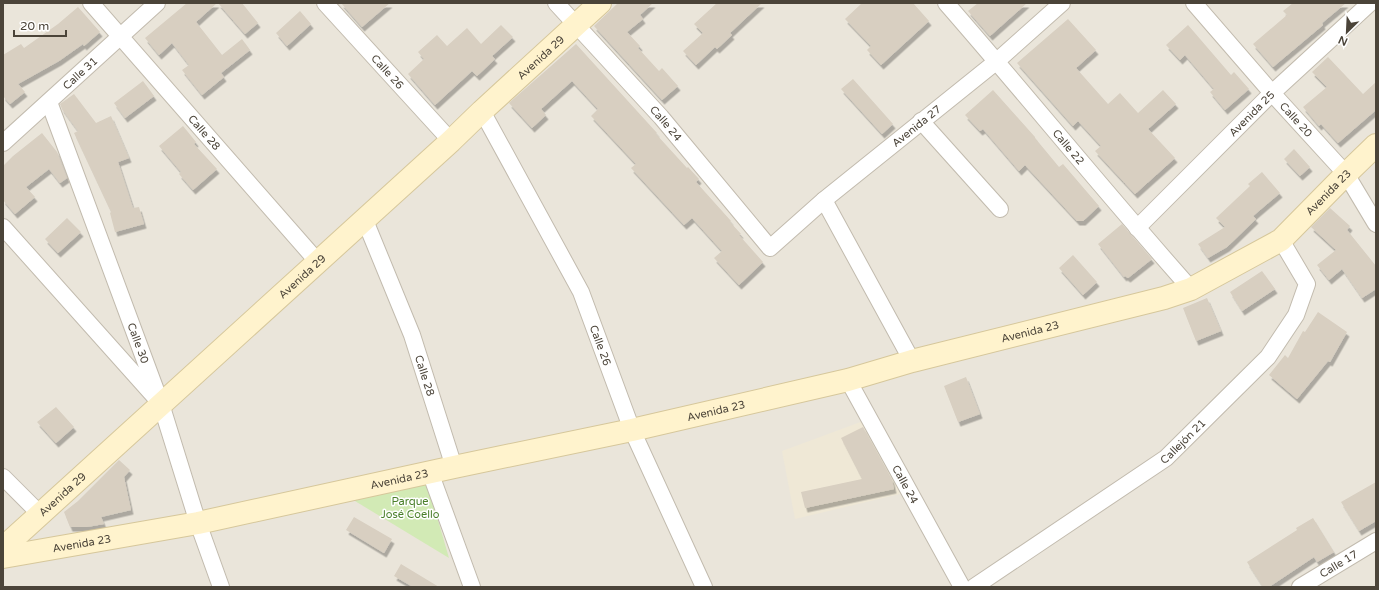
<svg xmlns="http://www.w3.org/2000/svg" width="1379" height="590" font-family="'Varela Round',sans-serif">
<defs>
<filter id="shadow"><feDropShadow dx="2.5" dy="4.5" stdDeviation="0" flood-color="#0004"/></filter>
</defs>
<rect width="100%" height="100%" fill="#f6f3ec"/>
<!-- residential -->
<path fill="#eae5da" d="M3,3H1376V587H3Z"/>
<!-- education -->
<path fill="#efe8d6" d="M866,420L900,494L795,519L782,451Z"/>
<!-- green -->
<path fill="#d2eab5" d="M426,479L449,558L350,498Z"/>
<!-- building -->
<path fill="#d8cfc1" filter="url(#shadow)" d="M187,3H217L196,22L222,55L242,39L250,50L221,73L224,77L202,95L182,70L189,65L172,43L159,55L145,38Z
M218,3H242L258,23L245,34Z
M341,3H390L362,27Z
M618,3H653L640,15L643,19L627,32L640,46L638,48L659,71L662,68L678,86L662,100L594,26Z
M717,3H762L730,33L732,35L717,49L715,47L696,65L683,51L703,33L694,24Z
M862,3H913L929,21L881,65L867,50L871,46L845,19Z
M978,3H1027L990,36L968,11Z
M1293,3H1346L1322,23L1323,25L1273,67L1253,44L1287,15L1283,11Z
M78,7L100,32L84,46L83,44L59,61L18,84L25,92L10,104L3,96V55L21,44L24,48L58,24Z
M300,11L311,24L287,46L276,33Z
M1068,19L1096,50L1076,68L1108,104L1120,93L1138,113L1163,90L1176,104L1148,129L1175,158L1135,194L1095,151L1101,146L1078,121L1073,126L1017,63Z
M501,25L513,37L492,56L495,59L477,76L472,71L435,105L408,74L424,59L418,52L437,35L447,46L467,28L481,44Z
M1188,25L1231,75L1234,72L1249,89L1225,110L1210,92L1214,89L1185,55L1180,60L1166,45Z
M576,44L657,133L656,134L687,168L688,167L699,179L696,182L731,221L730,222L741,234L739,235L763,262L739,285L714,258L722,251L692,218L684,225L631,168L636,164L591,116L598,109L572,81L541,109L546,115L532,128L509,103Z
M1328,57L1363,94L1376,82V110L1338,143L1321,124L1319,126L1303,107L1327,87L1312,72Z
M853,79L893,124L882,134L841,89Z
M143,81L154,96L125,118L114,103Z
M993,90L1035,137V138L1059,167L1063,164L1099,206L1083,221H1077L1025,165L1019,171L983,129L980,131L965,115Z
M74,94L96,123L111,116L129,158L118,162L133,208L139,207L144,224L115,232L110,213L111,212L74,133L78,131L62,109L60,104Z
M183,126L196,142L194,144L217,169L193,190L179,174L181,172L159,146Z
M42,133L57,152L67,178L60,183L49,169L26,187L35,197L15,214L3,200V166L13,156Z
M1294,149L1310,167L1300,176L1284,159Z
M1262,172L1280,193L1253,216L1256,219L1227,247L1208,258L1198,244L1225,227L1216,218L1250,186L1248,184Z
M1330,208L1350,226L1347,230L1376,266V289L1362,298L1342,269L1329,280L1317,265L1336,250L1311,227Z
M67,218L81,232L58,253L45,239Z
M1122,224L1152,259L1128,278L1125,276L1124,277L1098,244Z
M1073,255L1097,282L1083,295L1059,268Z
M1262,271L1275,289L1242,311L1230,292Z
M1207,298L1221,331L1196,341L1183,308Z
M1318,312L1347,332L1330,362L1328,361L1297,399L1269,375L1285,355L1288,358L1303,331L1305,332Z
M966,377L980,414L958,422L944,386Z
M56,407L74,427L56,443L37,422Z
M863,427L892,480L894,489L805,508L801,492L862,479L841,438Z
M119,460L130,470L124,477L131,510L101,517L104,524L87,527H70L64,512L78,501Z
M1376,482V521L1359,531L1341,502Z
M354,517L392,539L384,553L346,530Z
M1313,518L1334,552L1317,562L1314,557L1269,587H1263L1247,562L1297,530L1296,528Z
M401,564L439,587H413L394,576Z"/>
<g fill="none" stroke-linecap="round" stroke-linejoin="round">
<!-- street casing -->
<g stroke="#c2bbae" stroke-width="18">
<g id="street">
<path id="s1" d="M91,3L317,261"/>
<path id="s2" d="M325,3L451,141"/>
<path id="s3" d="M556,3L661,117L770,248L824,200L997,61L1062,3"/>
<path id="s4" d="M946,3C1029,98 1108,196 1191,289"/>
<path id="s5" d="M1194,3L1272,93L1346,174L1376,224"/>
<path id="s6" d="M49,102L161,404L198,523L221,587"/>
<path id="s7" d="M482,111L581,292L632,430L704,587"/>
<path d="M921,121L1000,209"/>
<path id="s8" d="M3,143L157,3"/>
<path d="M824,200L912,361"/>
<path id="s9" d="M364,218L412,335L454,467"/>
<path d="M3,227L154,396"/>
<path id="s10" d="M1137,228L1272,93L1370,3"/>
<path id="s11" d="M848,380L962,587"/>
<path d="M430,472L472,587"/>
<path d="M3,477L40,514"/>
<path id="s12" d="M974,587L1166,458L1268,357L1296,315L1307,284L1281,240"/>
<path id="s13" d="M1300,587L1376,541"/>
</g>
</g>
<!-- secondary casing -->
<g stroke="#d6c79b" stroke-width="24">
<g id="secondary">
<path id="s14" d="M3,548L451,141L482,111L600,3"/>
<path id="s15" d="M3,557L198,523L454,467L632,430L848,380L912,361L1164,298L1191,289L1281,240L1346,174L1376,145"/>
</g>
</g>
<!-- street -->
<use href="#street" stroke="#fff" stroke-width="16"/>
<!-- secondary -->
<use href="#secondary" stroke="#fff3cd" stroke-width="22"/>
</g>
<g text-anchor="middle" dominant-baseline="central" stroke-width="3" stroke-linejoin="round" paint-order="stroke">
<!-- street labels -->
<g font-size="11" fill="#4b4439" stroke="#fff">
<text stroke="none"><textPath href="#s14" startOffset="728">Avenida 29</textPath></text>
<text stroke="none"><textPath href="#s2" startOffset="93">Calle 26</textPath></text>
<text stroke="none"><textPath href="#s8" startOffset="104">Calle 31</textPath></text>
<text stroke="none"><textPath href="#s10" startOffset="162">Avenida 25</textPath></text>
<text stroke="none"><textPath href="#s5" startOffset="155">Calle 20</textPath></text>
<text stroke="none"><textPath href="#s3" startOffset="163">Calle 24</textPath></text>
<text stroke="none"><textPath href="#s3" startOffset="516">Avenida 27</textPath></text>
<text stroke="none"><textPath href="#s1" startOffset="172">Calle 28</textPath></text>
<text stroke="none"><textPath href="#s4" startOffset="189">Calle 22</textPath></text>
<text stroke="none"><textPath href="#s15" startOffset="1388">Avenida 23</textPath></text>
<text stroke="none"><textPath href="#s14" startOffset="404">Avenida 29</textPath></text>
<text stroke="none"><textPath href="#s15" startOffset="1052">Avenida 23</textPath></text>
<text stroke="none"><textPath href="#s6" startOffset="257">Calle 30</textPath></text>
<text stroke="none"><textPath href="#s7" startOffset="263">Calle 26</textPath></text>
<text stroke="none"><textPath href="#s9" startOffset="169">Calle 28</textPath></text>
<text stroke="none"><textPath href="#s15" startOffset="728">Avenida 23</textPath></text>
<text stroke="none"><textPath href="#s12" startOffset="255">Callejón 21</textPath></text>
<text stroke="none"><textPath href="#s15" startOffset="404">Avenida 23</textPath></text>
<text stroke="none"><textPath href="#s11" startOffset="119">Calle 24</textPath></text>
<text stroke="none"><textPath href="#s14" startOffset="80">Avenida 29</textPath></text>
<text stroke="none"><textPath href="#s15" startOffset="80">Avenida 23</textPath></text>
<text stroke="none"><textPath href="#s13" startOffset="45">Calle 17</textPath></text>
</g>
<!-- park labels -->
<g font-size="11" fill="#4a7f2a" stroke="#fff">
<text x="410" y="501">Parque<tspan x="410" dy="13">José Coello</tspan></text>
</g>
</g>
<!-- border -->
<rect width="1379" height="590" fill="none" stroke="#4b4439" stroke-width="8"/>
<!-- north arrow -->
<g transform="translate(1347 32) rotate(204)" stroke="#ffffff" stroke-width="3" paint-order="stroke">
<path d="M0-3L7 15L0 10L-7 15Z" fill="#4b4439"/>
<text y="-6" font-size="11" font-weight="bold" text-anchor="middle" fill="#4b4439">N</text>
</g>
<!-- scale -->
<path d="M14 30v6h52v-6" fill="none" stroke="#4b4439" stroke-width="2"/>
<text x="20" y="30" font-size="12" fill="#4b4439" stroke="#ffffff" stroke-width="3" paint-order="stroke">20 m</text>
</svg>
